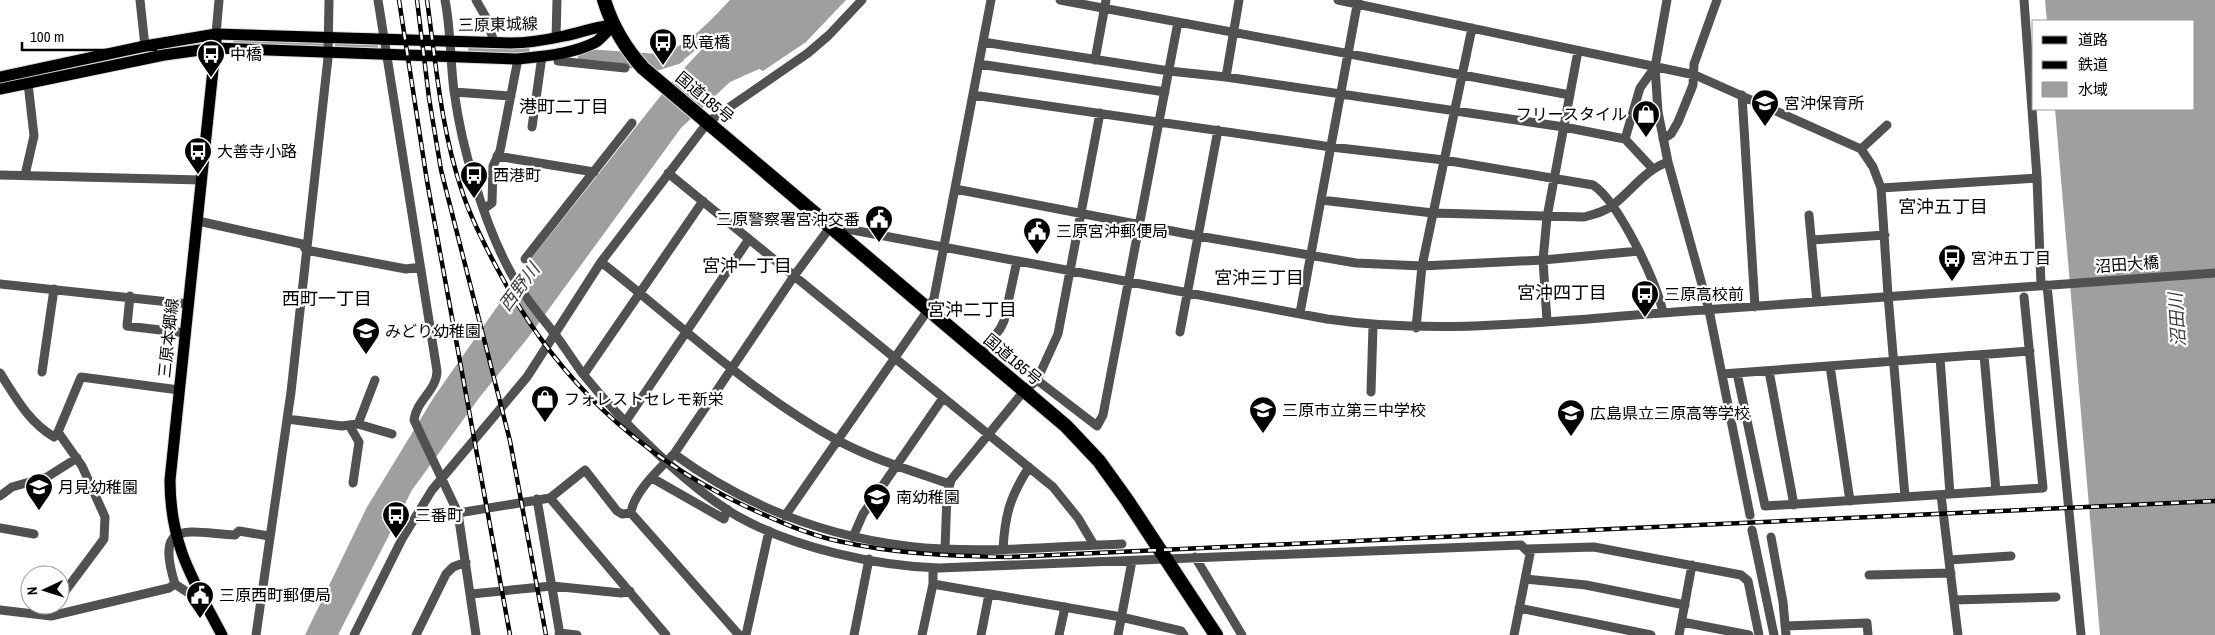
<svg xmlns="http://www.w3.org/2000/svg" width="2215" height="635" font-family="'Archivo Narrow','Noto Sans JP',sans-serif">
<rect width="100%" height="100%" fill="#fff"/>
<!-- water -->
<path fill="#9f9f9f" d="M730,0H846L806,42L763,71L759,69L730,82L681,128L527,339L479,398L412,490L338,635H305L367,507L434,397L527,264L674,79L704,47L701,45L686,58L662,69L653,57C686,48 707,24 730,0Z
M2045,0H2215V635H2100L2055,109H2194V21H2047Z"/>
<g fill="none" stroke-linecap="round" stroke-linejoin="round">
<!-- river -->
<path stroke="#9f9f9f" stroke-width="16" d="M241,43L321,44
M343,45L370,46
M476,51L522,52
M586,57L658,62L677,56
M20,78L180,46"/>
<!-- minor-tunnel -->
<path stroke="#d9d9d9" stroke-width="9" stroke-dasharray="9 4.5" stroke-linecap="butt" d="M1750,515L1752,530"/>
<!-- major casing -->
<g stroke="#dbdbdb" stroke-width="13">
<path id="major" d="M216,41L170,480C170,545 193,580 222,635
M0,77L145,46L216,34L510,43C528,43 546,40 564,36C582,32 595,27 613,25
M0,89L164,55L215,48L518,59C544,56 573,54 596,42C602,38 608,30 613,25"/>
</g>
<!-- highway casing -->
<g stroke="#dbdbdb" stroke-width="16">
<path id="highway" d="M604,0C612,26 625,48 643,68L1066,426L1099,461L1127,500L1216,635"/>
</g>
<!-- minor -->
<path stroke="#515151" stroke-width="9" d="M140,0L145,46
M378,0L437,371C437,390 416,401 414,420L458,513L476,635
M445,0C451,30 450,60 454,91C458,120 465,152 474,180C483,211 495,244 511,273C523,296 541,316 557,337C566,349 574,362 583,374C620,420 688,488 739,517C795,548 876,566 939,568L1521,545L1530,554L1514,635
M476,0L488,21L494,43
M1060,0L1570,95
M1338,0L1695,75L1861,149L1873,167L1881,188L1888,295L1905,497
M1667,0L1655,67L1658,112L1668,162L1709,310L1750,515
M2024,0L2037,178L2041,285
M216,34L219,0
M556,38L557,0
M983,42L1169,71L1226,77L1564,127L1625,139L1653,169
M558,53V61L625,68
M1095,60L1106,0
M979,64L1165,92
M1226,77L1239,0
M454,92L511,96
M973,95L1331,147L1444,160L1593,185C1618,201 1658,284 1663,313
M1742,95L1755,307
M532,127L542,56
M1625,139L1640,88L1655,67
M1663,139L1671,134L1678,122L1693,85L1694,64L1717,0
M1861,149L1887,125
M497,156L594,172
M668,173L1053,487L1078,518L1094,545
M0,175L201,180
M25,175L34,136L28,83
M1881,188L2037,178
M955,189L1198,236L1356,263L1422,266L1543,260L1639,251
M1321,200L1433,213L1584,217C1595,214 1604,212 1613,205C1631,191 1646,169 1668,162
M484,209L492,203L493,166L500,151L518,59
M1809,215L1817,302
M198,221L302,244L306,250L406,269L420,267
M1812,240L1885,235
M525,259L632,123
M601,262C679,323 750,392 837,440C872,459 912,471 950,484
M0,284L188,304
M2047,285L2081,635
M130,296L127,326L185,333
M1300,313L1358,0
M1547,321L1543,260L1547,217L1578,51
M1416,328L1422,266L1472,28
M1180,332L1218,130
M980,354L1000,329L1004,321L1017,261
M1984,355L1996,491
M1940,358L1950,494
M1830,366L1850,501
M1769,371L1794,505
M42,372L54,289
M0,373C16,398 28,421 54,437L58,432
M1737,373L1765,506L2043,488L2024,297
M584,374L703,201
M1722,374L2030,351
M1037,380L1097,426L1103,415L1178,22
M1371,392L1373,326
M287,419L342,426L358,424L392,434
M626,421L749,239
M358,424L375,380
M349,425L359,442L353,483
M674,454C753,512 845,544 943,549C1002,552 1063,546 1122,544
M652,478L724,519L727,509
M1941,495L1958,635
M0,496L12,487L47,477L77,458
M550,498L585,470L617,511L622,514L631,513
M537,499L560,635
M458,513L550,498L666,635
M785,516L928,310L934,298L991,0
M0,528L34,534
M1752,530L1774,635
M853,537L863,514L943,398
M1771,537L1783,602L1786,635
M945,549L947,495L951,480L1024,391L1037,380L1058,334L1100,113
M1003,549C1005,514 1010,497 1029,467
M1527,549L1594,547L1741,575L1748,581L1759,635
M1195,557L1242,635
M1949,560L2011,556
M1869,575L1951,573
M1525,579L1586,585L1685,605
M933,584L1121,617L1181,631L1184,635
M201,594L193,596L175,584C155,519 186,532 235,535L239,531L269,536
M471,594L552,586L621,593L630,591
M60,598L104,539L105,517L82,466L58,432L81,377L179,390
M1954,600L2056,597
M1519,608L1651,635
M0,610L51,616L169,588L175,584
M51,616L56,605
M1682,622L1749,635
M1785,626L1867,623L1868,635
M559,633L577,635
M256,635L291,392L328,58L329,0
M354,635L402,539L432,490L527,377L601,262L708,122L808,53L829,35L862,0
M416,635L446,574L453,567L466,562
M739,635L631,513C633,493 660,468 674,454L794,276L831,226L1327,319C1442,336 1560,320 1675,312C1855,300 2035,286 2215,273
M746,635L769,531
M854,635L869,559
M922,635L933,584V568
M981,635L989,594
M1059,635L1065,607
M1118,635L1132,561
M1679,635L1692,565"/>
<!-- major -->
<use href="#major" stroke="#000" stroke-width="11"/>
<!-- highway -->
<use href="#highway" stroke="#000" stroke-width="14"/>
<!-- rail casing -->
<g stroke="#000" stroke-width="4.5">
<path id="rail" d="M399,0L427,181L510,635
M417,0L429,98L441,170L510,441L546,635
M427,0C436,64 441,130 462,191C471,219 484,244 498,270C555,377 635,454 745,506C775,520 806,534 838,541C895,554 951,556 1009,557L2215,501"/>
</g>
<!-- rail -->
<use href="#rail" stroke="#fff" stroke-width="2.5" stroke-dasharray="8" stroke-linecap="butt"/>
</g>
<!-- icons -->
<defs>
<g id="bus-pin" transform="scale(1.4375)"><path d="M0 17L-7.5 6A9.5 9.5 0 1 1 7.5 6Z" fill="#000" stroke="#fff"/><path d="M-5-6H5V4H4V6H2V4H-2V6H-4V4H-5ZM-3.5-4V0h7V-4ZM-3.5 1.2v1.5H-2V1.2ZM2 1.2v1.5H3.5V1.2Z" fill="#fff"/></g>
<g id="school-pin" transform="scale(1.4375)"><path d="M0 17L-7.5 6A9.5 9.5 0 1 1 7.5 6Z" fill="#000" stroke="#fff"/><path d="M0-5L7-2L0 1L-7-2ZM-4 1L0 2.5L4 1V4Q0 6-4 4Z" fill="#fff"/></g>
<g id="shop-pin" transform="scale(1.4375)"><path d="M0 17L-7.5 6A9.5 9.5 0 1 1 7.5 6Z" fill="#000" stroke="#fff"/><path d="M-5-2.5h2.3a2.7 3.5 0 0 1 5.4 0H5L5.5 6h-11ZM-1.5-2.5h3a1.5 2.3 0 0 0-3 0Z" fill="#fff"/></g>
<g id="civic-pin" transform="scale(1.4375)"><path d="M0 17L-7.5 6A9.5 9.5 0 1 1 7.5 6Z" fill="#000" stroke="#fff"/><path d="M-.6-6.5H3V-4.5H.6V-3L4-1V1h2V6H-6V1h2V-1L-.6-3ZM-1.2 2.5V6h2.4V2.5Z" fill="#fff"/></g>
</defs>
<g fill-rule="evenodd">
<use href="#bus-pin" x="663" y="42"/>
<use href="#bus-pin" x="211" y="54"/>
<use href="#school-pin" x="1765" y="103"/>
<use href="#shop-pin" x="1646" y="114"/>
<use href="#bus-pin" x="198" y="151"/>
<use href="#bus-pin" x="474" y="175"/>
<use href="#civic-pin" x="879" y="219"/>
<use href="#civic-pin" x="1037" y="231"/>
<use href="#bus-pin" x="1952" y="258"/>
<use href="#bus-pin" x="1645" y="294"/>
<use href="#school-pin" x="366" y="331"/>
<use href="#shop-pin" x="545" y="399"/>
<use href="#school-pin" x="1263" y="410"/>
<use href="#school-pin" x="1571" y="413"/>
<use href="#school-pin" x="39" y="487"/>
<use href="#school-pin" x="877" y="497"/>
<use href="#bus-pin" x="396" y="515"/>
<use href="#civic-pin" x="200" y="595"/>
</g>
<g text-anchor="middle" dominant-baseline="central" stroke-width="4.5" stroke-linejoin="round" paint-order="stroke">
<!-- street labels -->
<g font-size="16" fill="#000" stroke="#fff">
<text transform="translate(498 24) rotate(-1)">三原東城線</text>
<text transform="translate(705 97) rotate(40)">国道185号</text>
<text transform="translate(2127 264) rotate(-4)">沼田大橋</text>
<text transform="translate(168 338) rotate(-84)">三原本郷線</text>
<text transform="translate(1013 359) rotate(40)">国道185号</text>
</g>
<!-- poi labels -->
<g font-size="16" fill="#000" stroke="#fff" text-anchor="start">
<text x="682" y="42">臥竜橋</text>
<text x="230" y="54">中橋</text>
<text x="1784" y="103">宮沖保育所</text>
<text x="1627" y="114" text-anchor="end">フリースタイル</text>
<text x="217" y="151">大善寺小路</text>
<text x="493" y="175">西港町</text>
<text x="860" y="219" text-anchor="end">三原警察署宮沖交番</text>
<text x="1056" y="231">三原宮沖郵便局</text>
<text x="1971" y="258">宮沖五丁目</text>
<text x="1664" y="294">三原高校前</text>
<text x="385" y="331">みどり幼稚園</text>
<text x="564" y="399">フォレストセレモ新栄</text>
<text x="1282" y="410">三原市立第三中学校</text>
<text x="1590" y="413">広島県立三原高等学校</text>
<text x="58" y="487">月見幼稚園</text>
<text x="896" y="497">南幼稚園</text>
<text x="415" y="515">三番町</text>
<text x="219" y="595">三原西町郵便局</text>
</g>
<!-- neighbourhood labels -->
<g font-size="18" fill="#000" stroke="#fff">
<text x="564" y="106">港町二丁目</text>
<text x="1943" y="206">宮沖五丁目</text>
<text x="747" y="265">宮沖一丁目</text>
<text x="1259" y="277">宮沖三丁目</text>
<text x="1562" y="292">宮沖四丁目</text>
<text x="327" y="298">西町一丁目</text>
<text x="972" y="309">宮沖二丁目</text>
</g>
<!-- water labels -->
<g font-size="18" font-style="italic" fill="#404040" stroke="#fff">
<text transform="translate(519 287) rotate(-53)">西野川</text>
<text transform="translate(2177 320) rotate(-94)">沼田川</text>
</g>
</g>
<!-- legend -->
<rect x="2032" y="20" width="162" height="90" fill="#ffffff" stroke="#999999"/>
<rect x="2042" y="36" width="25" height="8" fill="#000000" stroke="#999999"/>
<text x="2078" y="45" font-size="15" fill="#000000">道路</text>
<rect x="2042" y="61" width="25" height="8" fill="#000000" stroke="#999999"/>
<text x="2078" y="70" font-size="15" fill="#000000">鉄道</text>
<rect x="2042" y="82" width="25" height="15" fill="#9f9f9f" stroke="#999999"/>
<text x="2078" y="95" font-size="15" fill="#000000">水域</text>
<!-- north arrow -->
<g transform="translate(45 590) rotate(266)"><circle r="24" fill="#ffffff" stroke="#999999"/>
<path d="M0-4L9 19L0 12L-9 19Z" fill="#000000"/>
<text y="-8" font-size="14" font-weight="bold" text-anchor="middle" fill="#000000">N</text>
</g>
<!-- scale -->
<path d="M22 42v8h134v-8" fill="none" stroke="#000000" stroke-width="2.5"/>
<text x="30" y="42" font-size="15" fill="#000000" stroke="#ffffff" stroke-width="4" paint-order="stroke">100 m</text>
</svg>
